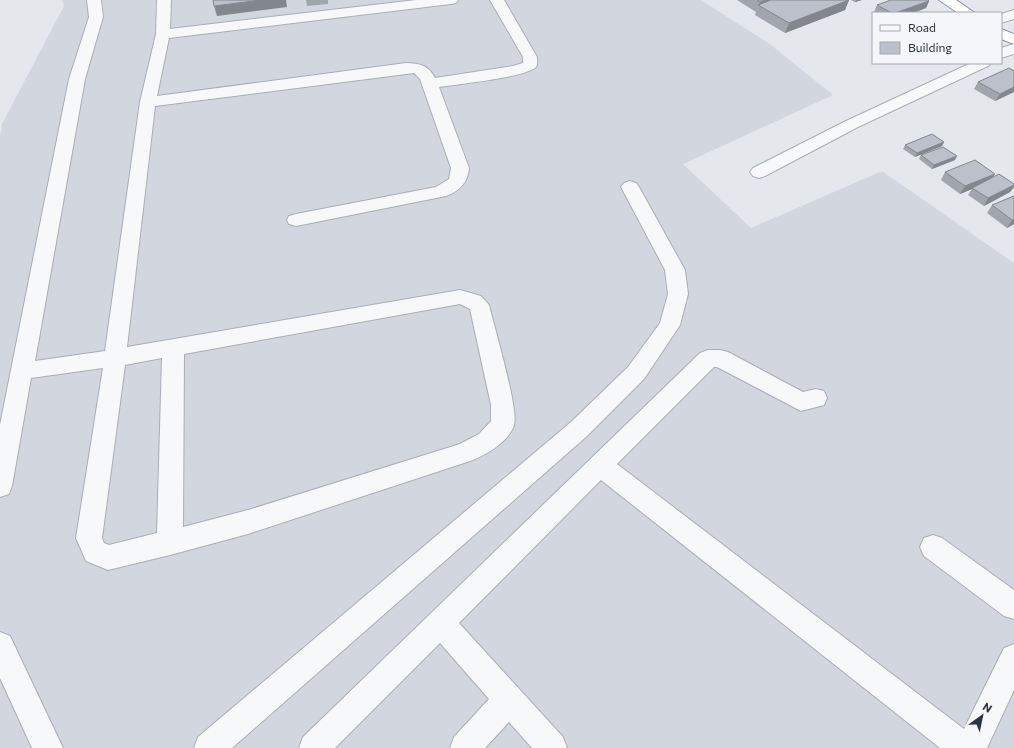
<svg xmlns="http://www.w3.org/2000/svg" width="1014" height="748" font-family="Commissioner,sans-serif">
<rect width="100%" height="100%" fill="#e4e7ec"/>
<!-- built -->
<path fill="#d2d6de" d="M62,0H701L771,45L833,95L683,164L751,228L882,171L1014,263V748H0V137L2,124L64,6Z"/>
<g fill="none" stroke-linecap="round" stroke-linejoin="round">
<!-- minor casing -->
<g stroke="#a9aeb7" stroke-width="2">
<path id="minor" d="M87,0H101L103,17L85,79L35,361L105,351L140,102L156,34L157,0H171L170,29L416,0H458L456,3L451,4L169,38L157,96L406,63C420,63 429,66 435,78L513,66L523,63V57L490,0H504L537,57C537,61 538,66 535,68C520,78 459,84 439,87L469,168C468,183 459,191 446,196L296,226L289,224L287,220L289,216L296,214L436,187L449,179L451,168L420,79L414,73L155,106L127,347L460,290L481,296L489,305C494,326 519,410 514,425C509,442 483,457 467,462L248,534L170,555L108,570L86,561L76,538L103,368L31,378L12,486L9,494L0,497V425L69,79L89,17ZM460,304L470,309L491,405V421L479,434L460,444L248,510L183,527L184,354ZM162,358L157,533L109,545L104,543L102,538L125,365Z
M1014,10V19L1001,23V14Z
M1014,44V54L1001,58V48Z
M971,63H991L988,66L858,127L765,176L759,178L753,176L750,172L753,168L846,121Z
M630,181L636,183L639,187L685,270L688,294L680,325L644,379L587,436L232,748H194L198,737L571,422L628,367L660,323L668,294L665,270L621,187L624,183Z
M708,350H720L728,352L803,392L816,389L824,391L827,398L824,405L801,411L717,367H714L617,464L964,729L1004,648L1014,644V690L987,748H940L601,480L459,623L563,737L567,748H532L509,722L485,748H450L454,737L489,699L440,643L335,748H299L303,737L700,353Z
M933,535L942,538L1014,590V619L1004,616L924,556L920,547L924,538Z
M0,632L10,636L63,748H32L0,678Z"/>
</g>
<!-- highway casing -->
<g stroke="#8b94a3" stroke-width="2">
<path id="highway" d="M939,0H956L975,13H958Z
M1001,29L1014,34V44L1001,39Z"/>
</g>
<!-- minor -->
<use href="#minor" fill="#f7f8fa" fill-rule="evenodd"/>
<!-- highway -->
<use href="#highway" fill="#fff" fill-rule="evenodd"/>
</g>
<!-- wall -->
<path fill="#a1a5ae" d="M306,0H328V4L307,6Z
M737,0H849L845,10L785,33L755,15L756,12Z
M851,0H862L855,2Z
M929,1L926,8L913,13H876L874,12L877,5Z
M1014,71V92L995,101L974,89L978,82Z
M944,142L942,146L915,157L903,149L905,145Z
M921,155L955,160L932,169L919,159Z
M945,172L993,178L1014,184V187L1010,192L984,206L968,195L972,189L960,194L941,180Z
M1014,196V224L1007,228L987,213L992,205Z"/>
<!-- shaded-wall -->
<path fill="#83868d" d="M261,0H286L287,7L217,16L214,6Z
M766,0H792L759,6L760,2Z
M849,0L845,10L785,33L789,23Z
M856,0H862L855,2Z
M929,1L926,8L913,13H895Z
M1014,87V92L995,101L1000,94Z
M944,142L942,146L915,157L917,153Z
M957,156L955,160L932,169L934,165Z
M995,174L990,182L972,188V189L960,194L965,186Z
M1014,185V187L1010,192L984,206L988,198Z
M1014,219V224L1007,228L1012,220Z"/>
<!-- building -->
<path fill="#bbc0ca" stroke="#83868d" d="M213,0H261L214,6Z
M757,0H766L760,2Z
M771,0H849L789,23L758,5Z
M891,0H928L929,1L895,13H892L877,5Z
M1009,68L1014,71V87L1000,94L978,82Z
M932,134L944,142L917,153L905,145Z
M943,147L957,156L934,165L921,155Z
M975,160L995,174L965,186L945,172Z
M999,174L1014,184V185L988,198L972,188Z
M1014,196V219L1012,220L992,205Z"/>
<!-- legend -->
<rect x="872" y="12" width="130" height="52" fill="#f4f6f9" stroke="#a4a8b1"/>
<rect x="880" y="25" width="20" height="6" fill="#f7f8fa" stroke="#a4a8b1"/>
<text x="908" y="32" font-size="12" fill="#2b3445">Road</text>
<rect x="880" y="42" width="20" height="12" fill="#bbc0ca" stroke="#a4a8b1"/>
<text x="908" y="52" font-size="12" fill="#2b3445">Building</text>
<!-- north arrow -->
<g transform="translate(982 716) rotate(33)" stroke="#f4f6f9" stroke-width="3" paint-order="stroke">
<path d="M0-3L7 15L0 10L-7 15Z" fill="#2b3445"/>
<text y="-6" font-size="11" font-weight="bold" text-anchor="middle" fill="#2b3445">N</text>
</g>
</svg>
